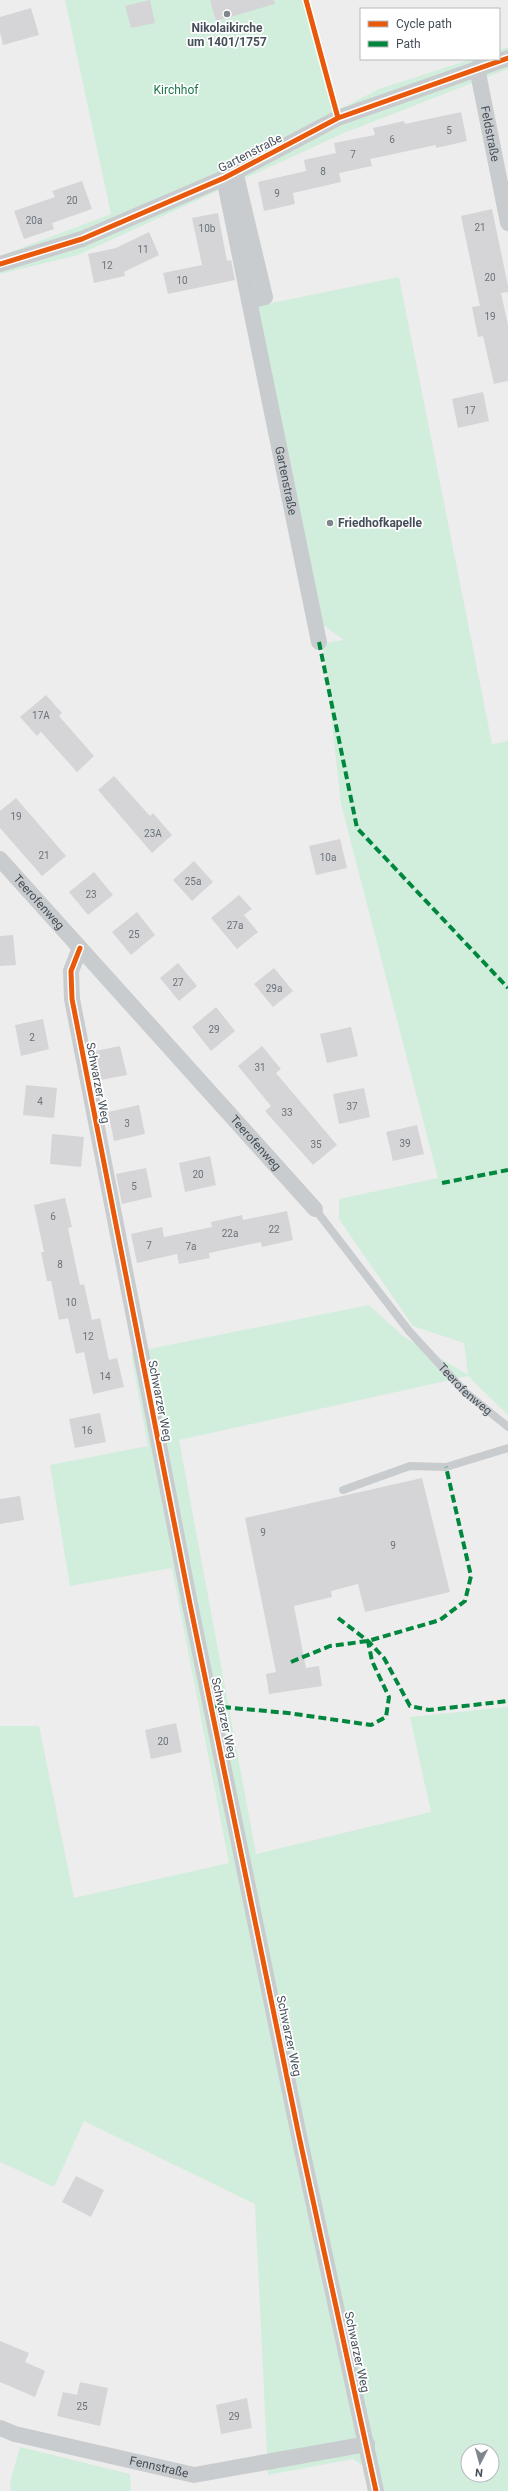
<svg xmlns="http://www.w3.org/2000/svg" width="508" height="2491" viewBox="0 0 508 2491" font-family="Roboto,sans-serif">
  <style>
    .green { fill: #d1eddc; fill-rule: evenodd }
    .building { fill: #d5d5d7 }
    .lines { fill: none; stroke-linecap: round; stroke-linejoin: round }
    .lane { stroke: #c9ccce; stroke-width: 8 }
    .street { stroke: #c9ccce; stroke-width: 16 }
    .quiet { stroke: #00873e; stroke-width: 4; stroke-dasharray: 8 4; stroke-linecap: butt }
    .cycleway-casing { stroke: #fff; stroke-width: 8 }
    .cycleway { stroke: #e8590c; stroke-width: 5 }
    .poi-dot { fill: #80868d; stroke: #fff; stroke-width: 1.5 }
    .labels { text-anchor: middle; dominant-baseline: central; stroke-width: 3.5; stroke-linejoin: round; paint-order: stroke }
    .number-label { font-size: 10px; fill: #6a727a }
    .poi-label { font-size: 12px; font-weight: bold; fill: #454f59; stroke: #fff }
    .park-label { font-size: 12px; fill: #197749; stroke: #fff }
    .street-label { font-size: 12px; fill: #454f59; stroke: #fff }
  </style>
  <rect width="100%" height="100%" fill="#eeeded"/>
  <path class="green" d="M65 0H308L338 110 379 89 472 59H499V50L508 47V69L344 133 78 255 0 274V256L111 214Z
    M399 277 492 744 508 741V1415L468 1376 179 1440 256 1854 431 1812 410 1717 508 1707V2491H371L366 2468 353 2459 268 2475 255 2204 84 2121 54 2187 0 2162V1726H39L74 1898 229 1863 172 1568 70 1586 50 1465 148 1446 131 1353 159 1347 369 1305 403 1336 468 1375 464 1343 413 1326 339 1219V1199L438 1178 341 804 323 643 344 640 323 625 257 306ZM468 2451H492V2475H468Z
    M20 2447 130 2474 131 2491H11L10 2482Z"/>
  <path class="building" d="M150 0 155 23 131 28 125 6Z
    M210 0H274L275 4 216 21Z
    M31 8 39 35 3 45 0 32V17Z
    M461 112 467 141 436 148V145L370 159 372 166 339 173 341 182 293 193 295 204 264 211 258 182 306 171 304 160 336 153 334 143 375 135 373 128 404 121 405 124Z
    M82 181 92 209 52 223 54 229 24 239 14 211 55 197 52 191Z
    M492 209 508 286V292L501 293 508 325V381L494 384 483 336 478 337 472 307 480 306 461 216Z
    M218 213 227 261 231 260 235 280 168 294 163 273 202 265 192 218Z
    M149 232 159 255 124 272 125 276 94 283 88 254 116 248Z
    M483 392 489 421 458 428 452 399Z
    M46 695 62 713 59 716 94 756 77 772 41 732 37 736 20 717Z
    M114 776 150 816 153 813 172 835 152 853 98 790Z
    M16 798 66 856 42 876 0 828V811Z
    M340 839 347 868 316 875 309 846Z
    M194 861 213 882 192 901 173 880Z
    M94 872 113 895 88 915 69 892Z
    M239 895 252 909 244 915 258 932 237 949 211 918Z
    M137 912 155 935 131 955 112 932Z
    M13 935 16 965 0 966V936Z
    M178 963 197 986 179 1001 160 978Z
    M274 968 293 991 273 1007 254 984Z
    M216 1007 235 1031 211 1051 192 1027Z
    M43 1019 49 1049 21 1056 15 1025Z
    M351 1027 358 1056 327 1063 320 1034Z
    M120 1046 127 1075 101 1080 95 1051Z
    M262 1046 281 1069 276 1073 337 1145 313 1165 265 1111 271 1106 238 1066Z
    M26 1085 57 1088 54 1118 23 1115Z
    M364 1088 370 1117 339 1124 333 1094Z
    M139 1105 145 1134 114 1141 108 1112Z
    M417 1125 424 1154 393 1161 386 1132Z
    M52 1134 84 1137 81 1167 50 1164Z
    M210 1156 216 1185 185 1192 179 1163Z
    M146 1168 152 1197 122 1204 116 1174Z
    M65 1198 72 1227 68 1228 80 1285 84 1284 92 1320 100 1318 109 1360 117 1358 124 1387 93 1394 84 1352 76 1354 68 1318 59 1320 51 1281H47L41 1252H44L34 1205Z
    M287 1211 293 1240 262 1247 261 1242 209 1253 210 1258 179 1264 177 1254 137 1263 131 1234 162 1227 164 1237 212 1227 211 1222 242 1215 243 1220Z
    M100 1413 106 1442 75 1448 69 1419Z
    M422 1478 450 1592 365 1612 358 1584 331 1591 332 1597 294 1606 306 1668 319 1666 322 1686 269 1694 266 1674 276 1672 245 1518Z
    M20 1496 24 1520 0 1524V1499Z
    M176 1723 182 1752 151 1759 145 1730Z
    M76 2176 104 2190 91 2217 62 2202Z
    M0 2341 29 2353 25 2362 45 2371 35 2397 0 2382Z
    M80 2382 108 2388 100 2426 57 2416 63 2392 77 2395Z
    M247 2398 252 2428 221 2434 216 2405Z"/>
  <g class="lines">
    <g class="lane">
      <path id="s1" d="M315 1209 409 1331 465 1392 508 1427"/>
      <path d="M343 1490 410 1466 446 1467 508 1448"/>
    </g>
    <g class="street">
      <path id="s2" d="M477 68 508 223"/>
      <path d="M235 171 265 297 249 301"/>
      <path id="s3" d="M224 178 319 642"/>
      <path d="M0 264 82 239 224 178 338 118 508 58"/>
      <path id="s4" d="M0 859 315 1209"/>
      <path d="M80 948 71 971 72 999 190 1604 299 2136 376 2491"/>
      <path id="s5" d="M0 2428 15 2434 194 2475 367 2444"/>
    </g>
    <path class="quiet" d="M319 642 357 828 508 988
      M442 1183 508 1170
      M338 1618 368 1641 384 1658 410 1706 429 1710 508 1701
      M291 1662 330 1646 368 1641 440 1620 465 1601 471 1576 446 1467
      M211 1706 288 1713 371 1725 386 1717 389 1697 372 1661 368 1641"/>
    <defs>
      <path id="cycleway" d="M306 0 338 118
        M0 264 82 239 224 178 338 118 508 58
        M80 948 71 971 72 999 190 1604 299 2136 376 2491"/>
    </defs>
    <use href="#cycleway" class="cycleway-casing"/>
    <use href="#cycleway" class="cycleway"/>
  </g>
  <g class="poi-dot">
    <circle cx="227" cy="14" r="4"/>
    <circle cx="330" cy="523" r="4"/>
  </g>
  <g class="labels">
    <g class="number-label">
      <text x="449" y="130">5</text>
      <text x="392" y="139">6</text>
      <text x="353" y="154">7</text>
      <text x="323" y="171">8</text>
      <text x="277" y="193">9</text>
      <text x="72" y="200">20</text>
      <text x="34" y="220">20a</text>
      <text x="480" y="227">21</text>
      <text x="207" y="228">10b</text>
      <text x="143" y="249">11</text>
      <text x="107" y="265">12</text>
      <text x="490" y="277">20</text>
      <text x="182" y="280">10</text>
      <text x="490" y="316">19</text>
      <text x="470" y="410">17</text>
      <text x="41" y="715">17A</text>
      <text x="16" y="816">19</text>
      <text x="153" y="833">23A</text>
      <text x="44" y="855">21</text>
      <text x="328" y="857">10a</text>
      <text x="193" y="881">25a</text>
      <text x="91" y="894">23</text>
      <text x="235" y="925">27a</text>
      <text x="134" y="934">25</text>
      <text x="178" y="982">27</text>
      <text x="274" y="988">29a</text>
      <text x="214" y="1029">29</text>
      <text x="32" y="1037">2</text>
      <text x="260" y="1067">31</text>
      <text x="40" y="1101">4</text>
      <text x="352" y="1106">37</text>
      <text x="287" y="1112">33</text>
      <text x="127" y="1123">3</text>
      <text x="405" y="1143">39</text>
      <text x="316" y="1144">35</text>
      <text x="198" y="1174">20</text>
      <text x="134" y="1186">5</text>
      <text x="53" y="1216">6</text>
      <text x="274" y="1229">22</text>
      <text x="230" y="1233">22a</text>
      <text x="149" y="1245">7</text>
      <text x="191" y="1246">7a</text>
      <text x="60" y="1264">8</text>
      <text x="71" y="1302">10</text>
      <text x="88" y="1336">12</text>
      <text x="105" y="1376">14</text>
      <text x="87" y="1430">16</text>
      <text x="263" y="1532">9</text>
      <text x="393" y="1545">9</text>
      <text x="163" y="1741">20</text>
      <text x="82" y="2406">25</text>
      <text x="234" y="2416">29</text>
    </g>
    <g class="poi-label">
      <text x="227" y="28">Nikolaikirche<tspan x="227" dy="14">um 1401/1757</tspan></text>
      <text x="338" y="523" text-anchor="start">Friedhofkapelle</text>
    </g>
    <g class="park-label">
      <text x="176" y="90">Kirchhof</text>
    </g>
    <g class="street-label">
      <text stroke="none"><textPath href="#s2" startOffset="67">Feldstraße</textPath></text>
      <text transform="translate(250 153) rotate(-27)">Gartenstraße</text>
      <text stroke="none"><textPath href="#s3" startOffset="309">Gartenstraße</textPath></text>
      <text stroke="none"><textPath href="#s4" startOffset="58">Teerofenweg</textPath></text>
      <text transform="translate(98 1083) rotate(79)">Schwarzer Weg</text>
      <text stroke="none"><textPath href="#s4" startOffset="382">Teerofenweg</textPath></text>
      <text stroke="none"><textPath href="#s1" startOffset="235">Teerofenweg</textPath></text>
      <text transform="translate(160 1401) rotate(79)">Schwarzer Weg</text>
      <text transform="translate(224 1718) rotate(78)">Schwarzer Weg</text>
      <text transform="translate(289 2036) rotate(78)">Schwarzer Weg</text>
      <text transform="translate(357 2352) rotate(78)">Schwarzer Weg</text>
      <text stroke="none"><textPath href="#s5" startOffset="164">Fennstraße</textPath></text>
    </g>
  </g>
  <rect x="360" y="8" width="140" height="52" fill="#ffffff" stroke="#b5b9bd"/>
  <rect x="368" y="21" width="20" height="6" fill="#e8590c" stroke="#b5b9bd"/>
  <text x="396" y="28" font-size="12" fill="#454f59">Cycle path</text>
  <rect x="368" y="41" width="20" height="6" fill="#00873e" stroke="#b5b9bd"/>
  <text x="396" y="48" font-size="12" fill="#454f59">Path</text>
  <g transform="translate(480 2463) rotate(186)"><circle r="19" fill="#ffffff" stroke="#b5b9bd"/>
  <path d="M0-3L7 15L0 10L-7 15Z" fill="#80868d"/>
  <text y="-6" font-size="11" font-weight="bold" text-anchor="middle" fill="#454f59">N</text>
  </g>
</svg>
